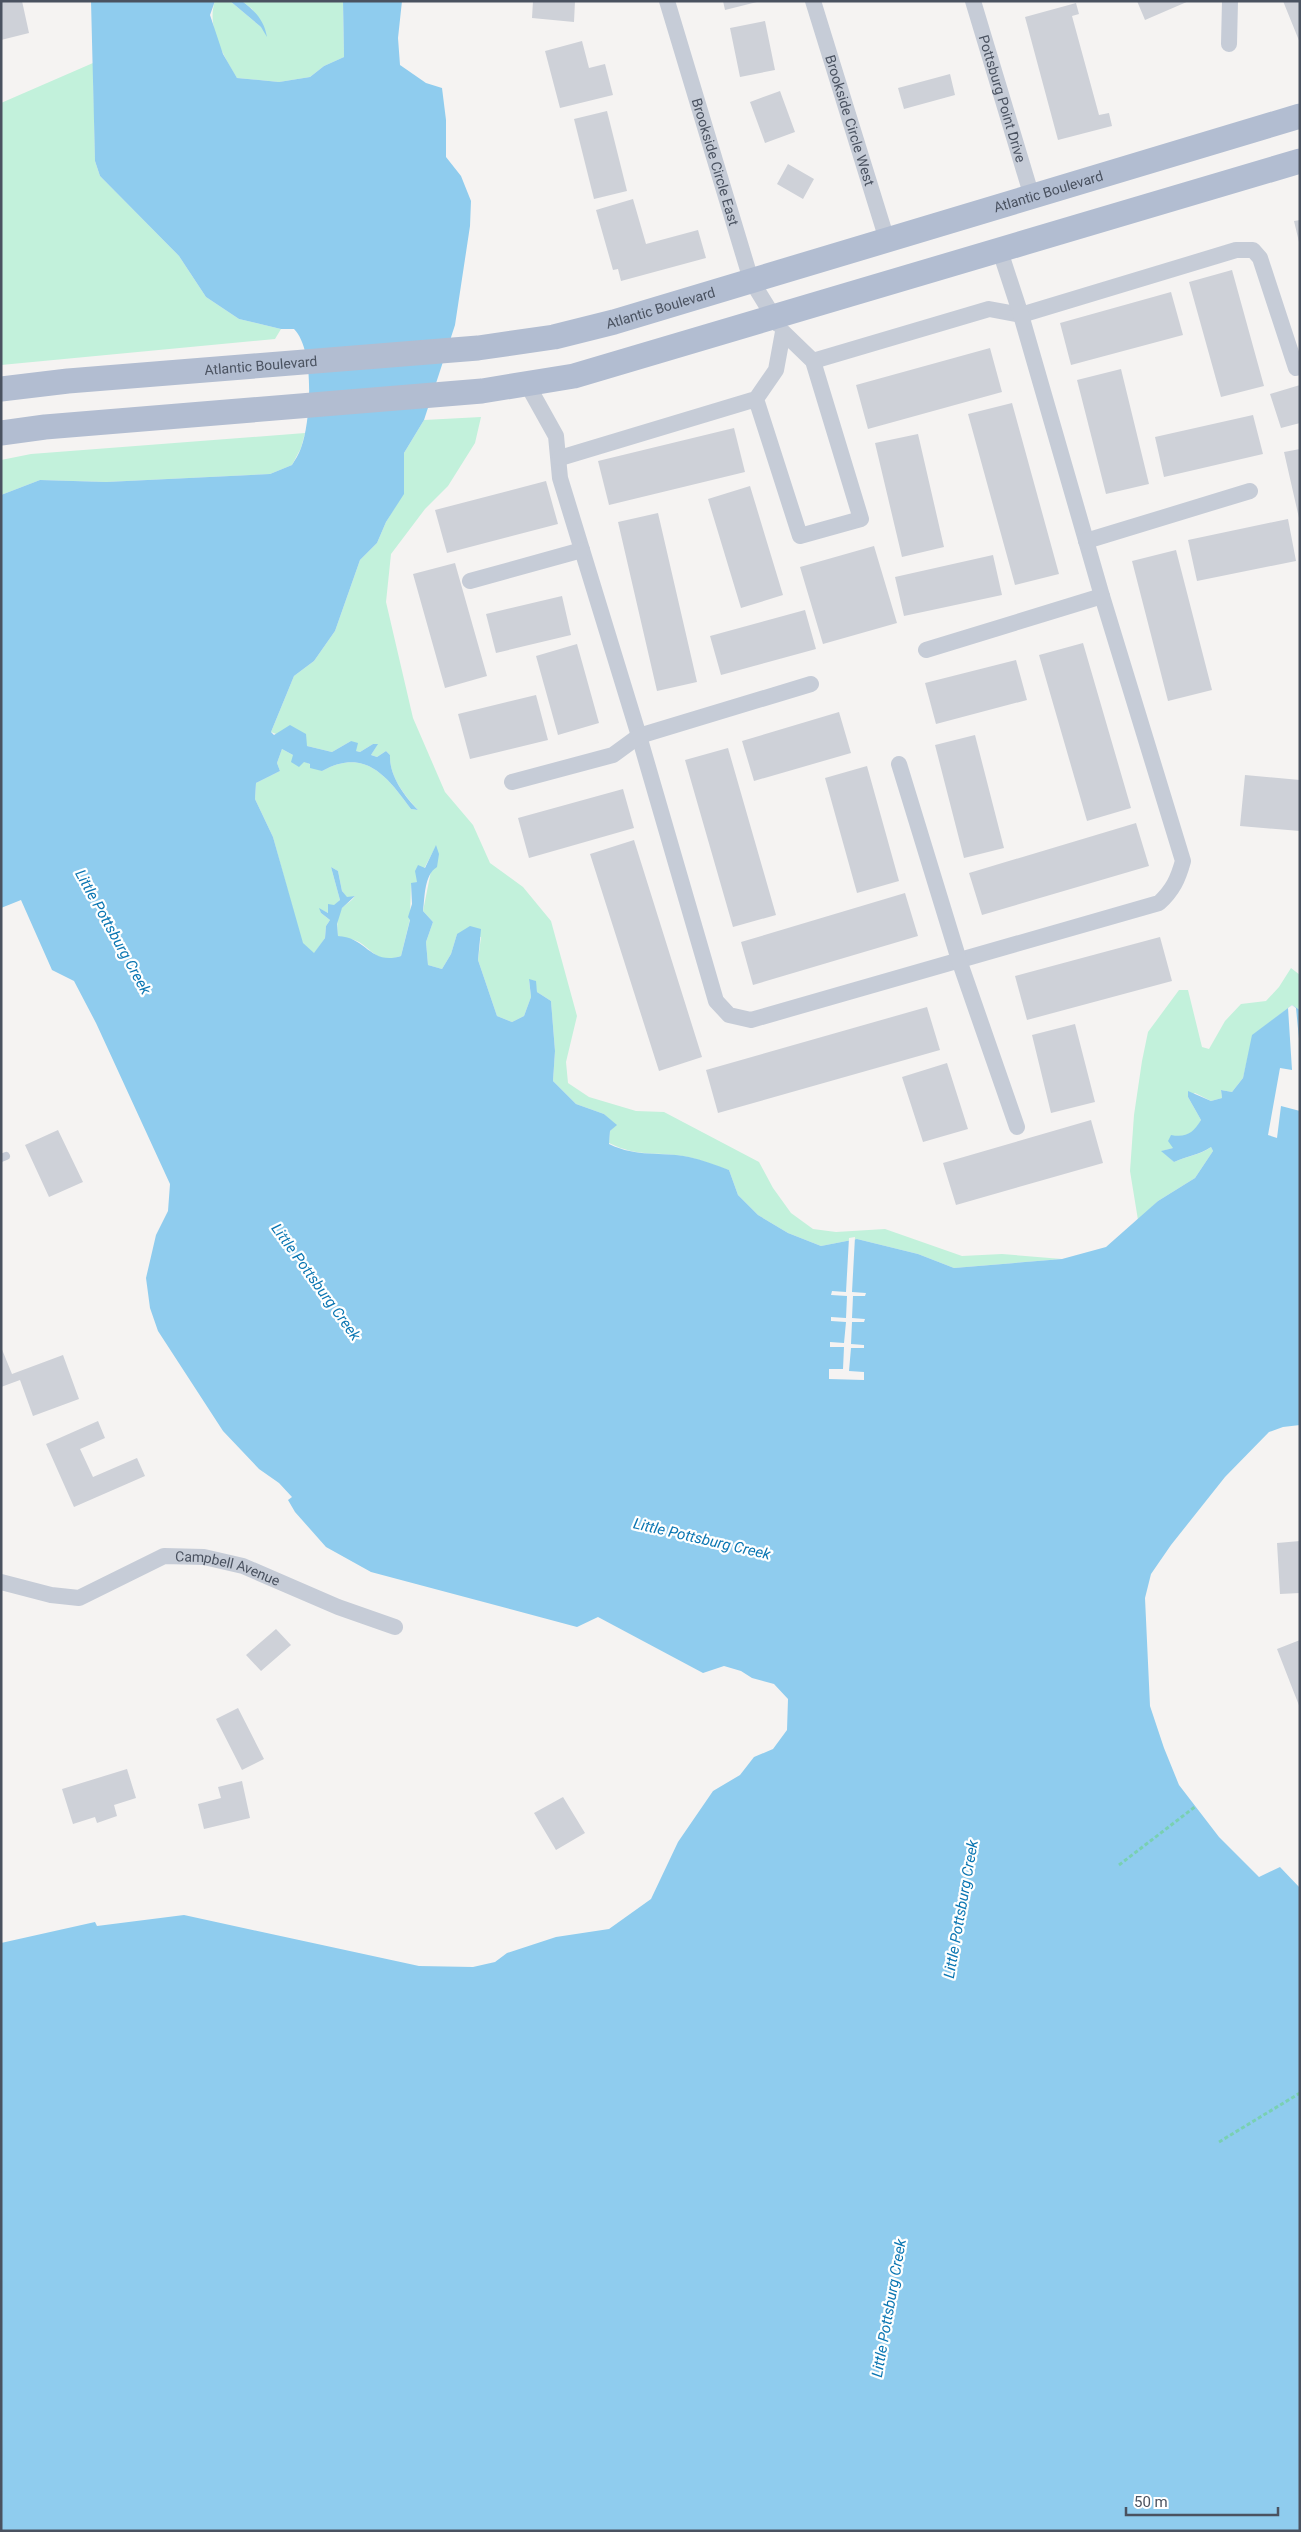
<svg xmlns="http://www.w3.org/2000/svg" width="1301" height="2532" viewBox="0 0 1301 2532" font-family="Roboto,sans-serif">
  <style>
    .green { fill: #c2f1db }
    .water { fill: #8fccee }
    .pier { fill: #f5f3f2 }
    .building { fill: #ced1d8 }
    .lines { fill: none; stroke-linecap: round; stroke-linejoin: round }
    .path { stroke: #79d0b2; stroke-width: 3; stroke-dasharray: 4 2.5; stroke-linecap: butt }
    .service { stroke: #c6ccd7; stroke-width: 8 }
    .minor { stroke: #c6ccd7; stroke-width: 16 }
    .primary { stroke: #b2bdd1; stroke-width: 25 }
    .labels { text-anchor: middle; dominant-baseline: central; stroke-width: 4.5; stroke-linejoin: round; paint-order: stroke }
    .street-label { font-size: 14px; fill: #4a5260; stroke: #fff }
    .water-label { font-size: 15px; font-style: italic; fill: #0b76b2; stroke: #fff }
  </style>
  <rect width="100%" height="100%" fill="#f5f3f2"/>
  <path class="green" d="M215 1H230L261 27 252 9 242 1H343L344 57 324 66 310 77 279 82 237 78C224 56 206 27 215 1Z
    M93 63 95 161 100 176 179 256 206 297 239 319 281 329 275 339 1 365V103Z
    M481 417 475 443 448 486 425 509 391 554 386 602 413 718 445 792 473 825 490 863 523 887 551 921 577 1016 566 1062 568 1083 589 1097 636 1111 664 1112 759 1162 773 1188 791 1213 813 1229 836 1232 885 1229 962 1256 1002 1254 1062 1259 954 1268 918 1254 857 1239 821 1246 788 1233 758 1215 738 1195 729 1170C716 1166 702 1160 688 1157 659 1151 639 1158 609 1143L610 1131 616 1125 604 1114 576 1104 553 1081 555 1051 551 1001 537 992 535 981 529 980 531 997 524 1016 512 1022 497 1016 478 960 481 937 457 934 451 954 442 969 428 965 426 942 433 922 423 911 436 846 417 882 411 884 410 919 401 956C379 963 377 955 362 944 356 939 345 938 338 936 337 927 336 914 343 907 347 903 351 902 355 896L347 898 342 891 338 871 331 867 340 900 328 913 320 909 321 913 330 920 326 926 325 938 314 954 302 943 273 837 255 799 256 783 280 771 277 763 282 749 322 771C365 747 387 776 411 809L418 810C404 795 389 776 390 755L386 751 377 757 371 755 377 745 373 744 360 752 356 751 351 741 332 752 307 746 271 732 294 676 314 661 335 631 360 560 377 543 386 522 403 494 404 453 424 420Z
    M305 433 301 448 292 465 270 474 106 482 40 480 1 495V460L31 454Z
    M1291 968 1300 975V1010L1292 1005 1253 1035 1243 1078 1232 1092 1221 1090 1222 1098 1211 1101 1195 1093 1188 1097 1201 1120 1195 1131 1182 1137 1173 1148 1162 1151 1174 1162C1187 1156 1200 1155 1211 1147L1213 1151 1195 1178 1158 1201 1138 1220 1130 1171 1134 1115 1142 1061 1148 1032 1179 990H1188L1202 1047 1209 1049 1225 1021 1241 1004 1266 1001 1279 987Z"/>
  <path class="water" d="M91 1H215L210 15 223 54 237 78 279 82 310 77 324 66 344 57 343 1H402L398 38 400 65 426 83 442 88 446 120V157L461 176 471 201 470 226 455 325 424 420 404 453V494L386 522 377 543 360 560 335 631 314 661 294 676 271 732 274 735 290 725 306 734 307 746 332 752 351 741 358 743 356 751 360 752 373 744H378L371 755 377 757 386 751 390 755C389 775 404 796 418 810L411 809C387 776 365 747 322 771L310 768V764L304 762 299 767 291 762 293 755 282 749 277 763 280 771 256 783 255 799 273 837 303 943 314 953 325 938 326 926 330 920 321 913 319 908 328 913V904L334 905 340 900 331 867 338 871 342 891 347 897 355 896 342 908 337 924 338 936C366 937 371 966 401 956L410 920 408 917 412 904 411 883 417 882 415 871 418 865 425 868 436 845 439 854 437 867C424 875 425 897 423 911L433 922 426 942 428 965 442 969 451 954 457 934 470 926 481 929 478 960 497 1016 512 1022 524 1016 531 997 529 979 536 981 537 992 551 1001 555 1051 553 1081 576 1104 604 1114 617 1125 610 1131 609 1144C638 1158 660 1151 689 1157 702 1160 716 1165 729 1170L738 1195 758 1215 788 1233 821 1246 857 1239 918 1254 954 1268 1062 1259 1106 1247 1158 1201 1195 1178 1213 1151 1211 1147C1199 1155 1187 1156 1174 1162L1161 1151 1173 1148 1168 1141 1171 1135C1186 1138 1193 1133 1201 1120L1188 1097V1091L1211 1101 1222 1098 1221 1090 1232 1092 1243 1078 1252 1035 1292 1005 1300 1010V1425L1283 1427 1269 1432 1225 1477 1171 1545 1151 1574 1145 1598 1150 1706 1164 1748 1179 1785 1219 1837 1259 1877 1280 1867 1300 1888V2531H1V1943L95 1922 97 1926 184 1915 419 1966 473 1967 495 1962 507 1953 556 1937 609 1929 651 1899 678 1842 713 1791 740 1775 754 1757 773 1749 787 1730 788 1699 774 1684 752 1678 741 1671 724 1666 703 1673 598 1617 577 1627 371 1572 326 1547 295 1512 288 1500 292 1497 279 1483 259 1469 223 1431 158 1331 150 1308 146 1278 156 1235 168 1211 170 1184 96 1023 74 981 52 970 21 900 1 908V495L40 480 106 482 270 474 292 465C295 460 299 454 301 448 311 421 315 350 294 329H281L239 319 206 297 179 256 100 176 95 161Z
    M230 1H242C256 12 264 20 267 37L261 27Z"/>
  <path class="pier" d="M1292 1005 1296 1008 1300 1049V1111L1281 1106 1277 1138 1268 1135 1280 1068 1292 1070 1288 1008Z
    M855 1237 852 1292 866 1293 865 1296H853L852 1318 865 1319 864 1322H852L851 1344 864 1345V1348H851L849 1371 864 1372V1380L829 1379V1369H843L844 1347H830V1342L844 1343 846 1322 831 1321V1317L846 1318 847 1296 831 1295 832 1291 846 1292 849 1238Z"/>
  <path class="building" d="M1 1H22L29 33 1 40Z
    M533 1H575L574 22 532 18Z
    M723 1H757V2L725 10Z
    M1137 1H1189L1145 20Z
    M1283 1H1300V43Z
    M1076 3 1079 14 1072 16 1099 115 1109 113 1112 126 1058 140 1025 17Z
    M765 21 775 70 740 77 730 28Z
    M582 41 589 68 605 64 613 95 560 108 545 51Z
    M950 74 955 95 904 109 898 88Z
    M780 91 795 132 765 143 750 102Z
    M607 111 627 191 594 199 574 119Z
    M788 164 814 179 803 199 777 184Z
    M633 199 646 244 698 230 706 258 621 281 618 269 613 270 596 210Z
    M1300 220V242H1299L1294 221Z
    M1232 270 1264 386 1221 397 1189 282Z
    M1171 292 1183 335 1071 365 1060 323Z
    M990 348 1002 392 868 429 856 385Z
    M1121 369 1149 484 1106 494 1077 380Z
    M1300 385V423L1281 428 1270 394Z
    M1012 403 1059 574 1015 585 968 414Z
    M1253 415 1263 454 1164 477 1155 437Z
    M734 428 745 472 609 505 598 461Z
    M918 434 944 547 902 557 875 443Z
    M1300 449V518H1299L1284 452Z
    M546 481 558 524 447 553 435 510Z
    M750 486 783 595 741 608 708 499Z
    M658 513 697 682 657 691 618 522Z
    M1288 519 1296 561 1197 581 1188 540Z
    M874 546 897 623 823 644 800 567Z
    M1176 550 1212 690 1168 701 1132 561Z
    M993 555 1002 595 904 616 895 577Z
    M455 563 487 676 445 688 413 574Z
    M562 596 571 635 496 653 486 614Z
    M805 610 816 649 721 675 710 636Z
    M1083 643 1131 808 1087 821 1039 655Z
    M577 644 599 723 558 735 536 656Z
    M1016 660 1027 700 936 724 925 683Z
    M536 695 548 740 470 759 458 714Z
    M839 712 851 753 754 781 742 741Z
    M975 735 1004 848 964 858 935 745Z
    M728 748 776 915 733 927 685 760Z
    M867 766 899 881 857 893 825 778Z
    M1245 775 1300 780V831L1240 826Z
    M623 789 634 828 529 858 518 818Z
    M1136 823 1149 866 982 915 969 873Z
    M634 840 702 1057 659 1071 590 854Z
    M905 893 918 936 753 985 741 942Z
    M1160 937 1172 981 1027 1020 1015 976Z
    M927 1007 940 1050 718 1113 706 1070Z
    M1075 1024 1095 1102 1051 1113 1032 1035Z
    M947 1063 968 1129 923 1142 902 1077Z
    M1091 1120 1103 1163 956 1205 943 1163Z
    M58 1130 83 1182 49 1197 25 1145Z
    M1 1347 12 1374 63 1355 79 1399 33 1416 20 1380 1 1387Z
    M98 1421 105 1438 80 1449 93 1477 137 1458 145 1476 74 1507 46 1444Z
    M1300 1541V1593L1280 1594 1277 1543Z
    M276 1629 291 1645 261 1671 246 1655Z
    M1300 1640V1708L1277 1649Z
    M238 1708 264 1759 242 1770 216 1719Z
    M127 1769 136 1798 114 1805 117 1816 97 1823 95 1817 73 1824 62 1789Z
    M242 1781 250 1818 204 1829 198 1804 221 1798 218 1787Z
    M563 1797 585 1833 556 1850 534 1813Z"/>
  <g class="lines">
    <path class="path" d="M1119 1865 1196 1806
      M1219 2142 1300 2093"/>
    <path class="service" d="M1 1158 6 1156"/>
    <g class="minor">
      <path id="s1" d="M667 1 751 280 778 324"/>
      <path id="s2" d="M813 1 887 240"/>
      <path id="s3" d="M973 1 1032 197"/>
      <path d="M1229 44 1230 1"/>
      <path d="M813 361 989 309 1021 315 1236 250H1253L1260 258 1296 368"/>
      <path d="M527 384 556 436 560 478 639 736 716 1001 729 1015 751 1020 1159 903C1173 890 1178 879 1183 861L1102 596 1021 315 1000 251"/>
      <path d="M560 458 756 399 776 370 783 332 813 361 861 519 800 536 756 399"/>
      <path d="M1086 541 1250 491"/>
      <path d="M470 581 582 550"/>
      <path d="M926 650 1102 596"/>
      <path d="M899 764 959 960 1017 1127"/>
      <path d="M512 782 613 755 639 736 811 684"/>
      <path id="s4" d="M1 1582 51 1595 79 1598 164 1556 204 1557 243 1566 338 1607 395 1627"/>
    </g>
    <g class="primary">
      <path id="s5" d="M1 389 68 381 478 348 554 337 614 322 1300 116"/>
      <path d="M1 433 45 427 482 391 574 376 1300 161"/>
    </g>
  </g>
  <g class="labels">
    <g class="street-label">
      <text stroke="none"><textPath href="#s3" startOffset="102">Pottsburg Point Drive</textPath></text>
      <text stroke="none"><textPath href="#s2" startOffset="125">Brookside Circle West</textPath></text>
      <text stroke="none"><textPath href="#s1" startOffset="168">Brookside Circle East</textPath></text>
      <text stroke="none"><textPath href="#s5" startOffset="1071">Atlantic Boulevard</textPath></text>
      <text stroke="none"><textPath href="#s5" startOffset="666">Atlantic Boulevard</textPath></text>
      <text stroke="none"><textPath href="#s5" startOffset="261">Atlantic Boulevard</textPath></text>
      <text stroke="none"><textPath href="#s4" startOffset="240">Campbell Avenue</textPath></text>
    </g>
    <g class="water-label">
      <text transform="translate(113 932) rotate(61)">Little Pottsburg Creek</text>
      <text transform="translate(316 1282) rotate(54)">Little Pottsburg Creek</text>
      <text transform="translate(702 1539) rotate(13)">Little Pottsburg Creek</text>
      <text transform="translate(961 1909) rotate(-80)">Little Pottsburg Creek</text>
      <text transform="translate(889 2308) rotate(-80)">Little Pottsburg Creek</text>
    </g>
  </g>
  <rect width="1301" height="2532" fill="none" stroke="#4a5260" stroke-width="5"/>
  <path d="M1126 2507v8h152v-8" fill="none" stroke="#4a5260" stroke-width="2.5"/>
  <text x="1134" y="2507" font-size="15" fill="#4a5260" stroke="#ffffff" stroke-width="4" paint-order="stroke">50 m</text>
</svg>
